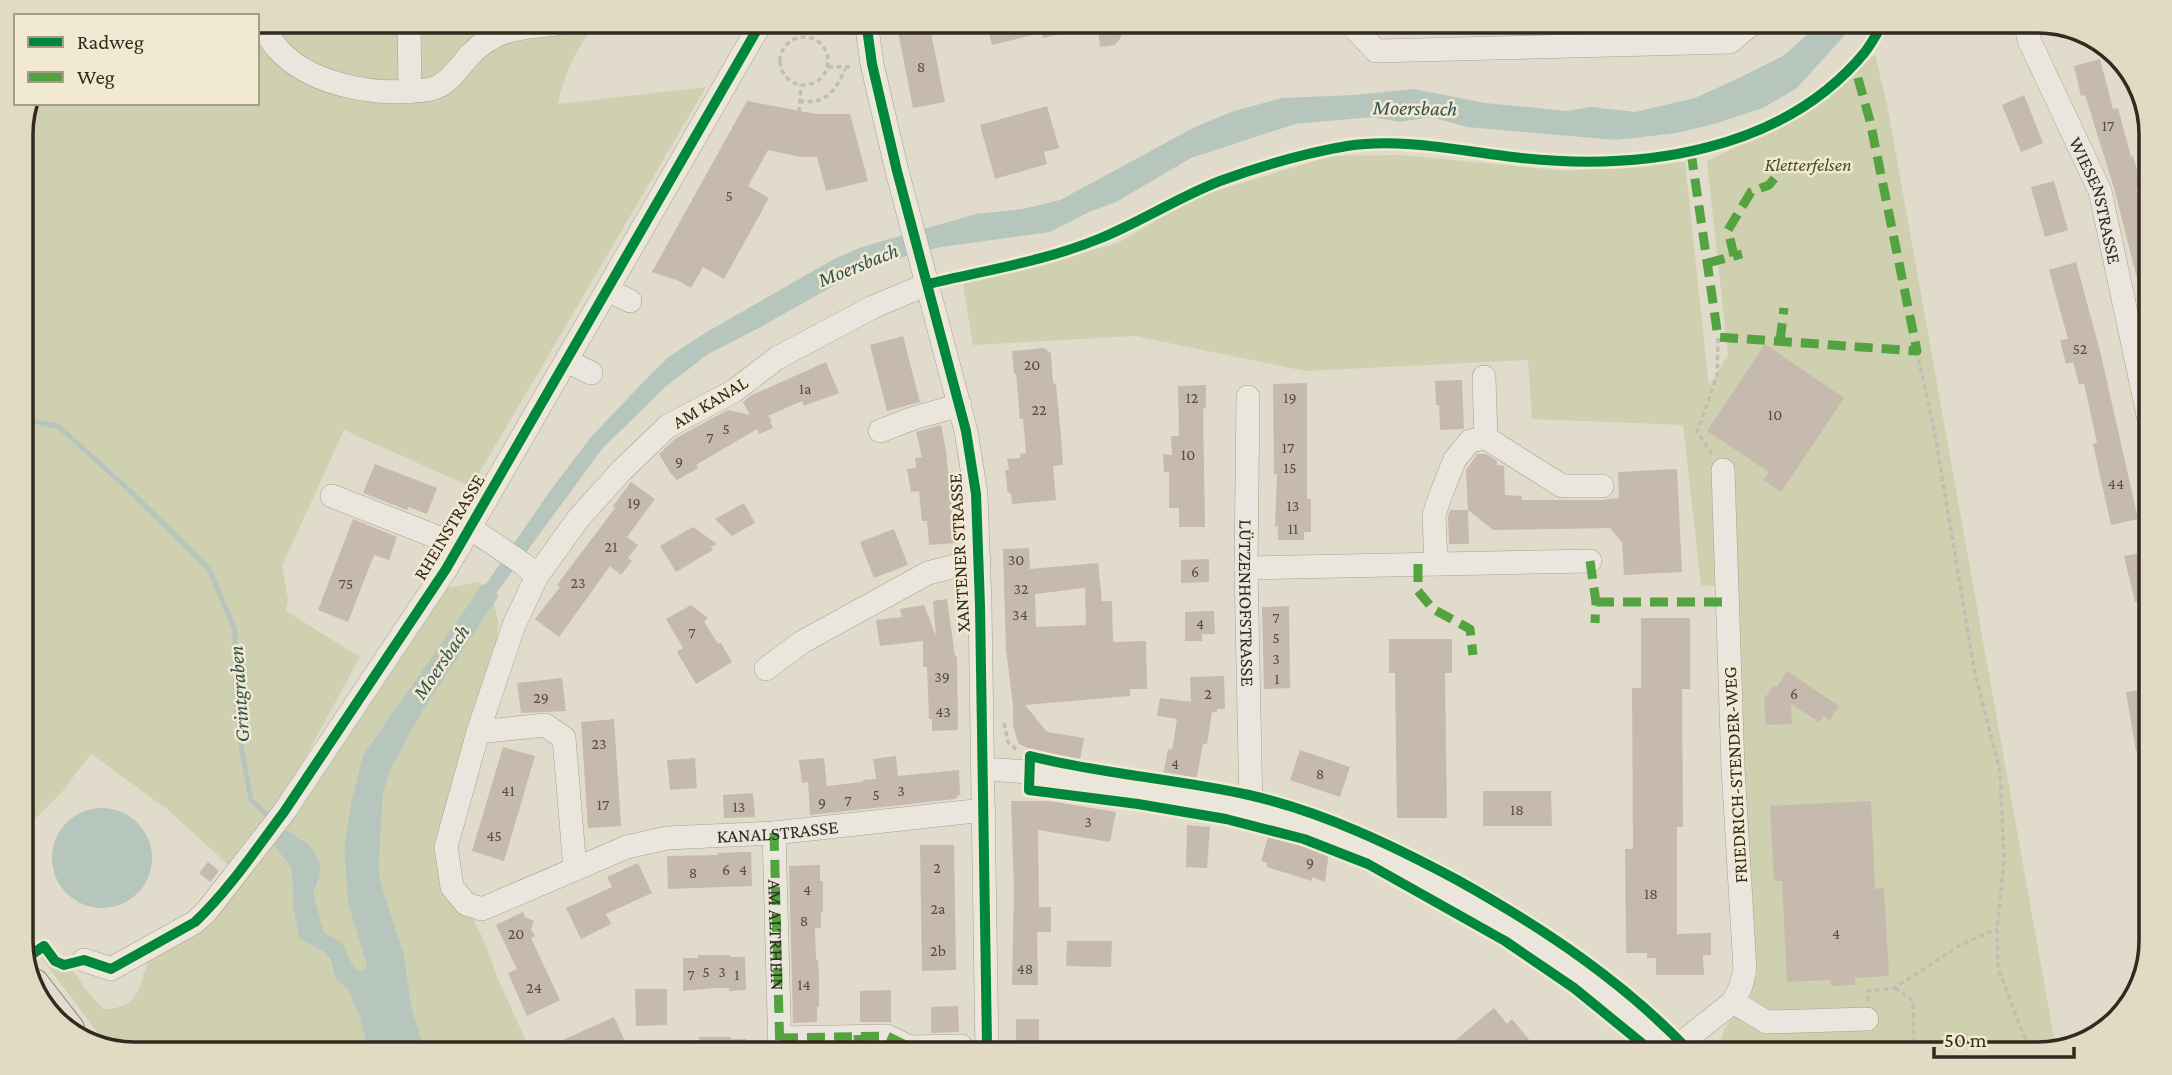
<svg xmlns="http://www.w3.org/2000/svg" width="2172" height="1075" viewBox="0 0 2172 1075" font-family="'Crimson Pro',serif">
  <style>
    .green { fill: #cfd0af }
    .water { fill: #b7c6bd }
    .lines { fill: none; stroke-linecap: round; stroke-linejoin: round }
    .stream { stroke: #b7c6bd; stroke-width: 5 }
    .building { fill: #c5baad; fill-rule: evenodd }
    .minor-casing { stroke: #a6a095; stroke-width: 24 }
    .major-casing { stroke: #8c867c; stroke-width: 32 }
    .path { stroke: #c2bdb4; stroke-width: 3.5; stroke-dasharray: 5 3.5; stroke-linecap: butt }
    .minor { stroke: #eae6dd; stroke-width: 23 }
    .major { stroke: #e1dccf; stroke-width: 30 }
    .quiet { stroke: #53a341; stroke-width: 9; stroke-dasharray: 18 9; stroke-linecap: butt }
    .cycleway-casing { stroke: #f2e9d2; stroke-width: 15 }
    .cycleway { stroke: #00873e; stroke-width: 10 }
    .labels { text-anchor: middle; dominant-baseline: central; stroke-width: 5; stroke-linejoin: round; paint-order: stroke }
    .number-label { font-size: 16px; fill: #584d42 }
    .park-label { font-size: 19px; font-style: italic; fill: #444f26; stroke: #f2e9d2 }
    .street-label { font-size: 19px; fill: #34291e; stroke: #f2e9d2 }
    .water-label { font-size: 21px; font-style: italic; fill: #2f5351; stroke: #f2e9d2 }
    .rim { fill: none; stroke: #34291e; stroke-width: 3.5 }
  </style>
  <rect width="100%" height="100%" fill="#e1dbcc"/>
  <path class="green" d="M257 21H597C578 47 564 72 558 104L706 87 471 487 344 430 282 566 288 599 286 611 360 657 277 809 233 869 167 809 91 754 61 793 21 833V127L32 103H257Z
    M1875 55 1887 104 2056 1049 2038 1054H1716L1724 1030 1757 975 1732 587 1701 585 1683 425 1532 419 1528 360 1305 371 1135 336 973 345 963 284 1118 243 1199 196 1331 156 1400 155 1567 171 1685 162 1709 386 1728 355 1707 161 1801 116Z
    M478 582 482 585 363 755 351 802 344 849 348 903 367 966 364 970 358 971C341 952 353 946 324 934L313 893 319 883 304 840 279 827 442 589Z
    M494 603 498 620 497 643 439 847 484 941 498 979 532 1054H424L411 1005 404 955 380 880 379 865 383 793 391 768 423 710Z
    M270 840 292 869 293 907 299 937 323 951 329 959 336 980 348 989 359 1016 369 1054H134L109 1048 38 953 42 951 61 970H73L86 990 103 1009C144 1009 138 981 152 953Z"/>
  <path class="water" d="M1823 21H1854L1845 35 1797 88 1763 108 1714 124 1677 133 1616 140 1467 127 1431 117 1399 122 1373 117 1295 124 1191 158 1116 202 1089 212 1050 232 941 247 881 263 842 281 759 328 708 354 664 388 602 449 497 592 498 597 423 710 391 768 383 793 379 865 380 880 404 955 411 1005 425 1054H369L359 1016 348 989 336 980 330 959 323 951 299 938 293 907 292 869 270 840 279 827C310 841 332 858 313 893L324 933C355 947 340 951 358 971L364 970 367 966 348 903 344 849 351 802 363 755 482 585 486 584 550 491 591 437 650 375 670 356 705 333 836 258 862 247 976 214 1023 209 1060 200 1195 127 1234 111 1282 98 1354 95 1414 89 1485 103 1567 111 1591 107 1635 112 1695 98 1739 78 1783 56Z
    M52 858a50 50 0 1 1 100 0a50 50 0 1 1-100 0Z"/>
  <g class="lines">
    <path class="stream" d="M21 419 58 426 128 489 209 569 235 630 236 693 239 735 251 800 272 819"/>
  </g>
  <path class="building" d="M896 21H912L913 26 929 23 945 102 913 108Z
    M986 21H1090L1091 27 1043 38 1041 33 992 45Z
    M1097 21H1119L1113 30 1122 36 1115 45 1100 47Z
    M1496 21H1560L1561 28 1536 33 1498 34Z
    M2100 59 2113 109 2118 108 2131 157 2133 156 2142 187 2136 188 2145 223 2151 221V313L2146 314 2114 188 2085 95 2081 96 2074 66Z
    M2024 95 2043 143 2021 152 2002 105Z
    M747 101 816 114H850L868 181 826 191 817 157H800L768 150 748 186 769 198 724 279 703 267 691 288 677 280 652 272Z
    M1047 106 1059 148 1044 152 1047 164 995 179 980 125Z
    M2054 181 2068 230 2045 237 2031 187Z
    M2076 262 2101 355 2138 519 2111 525 2093 444 2097 443 2084 383 2079 385 2073 362 2066 364 2060 340 2068 339 2049 270Z
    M903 336 920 402 887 411 870 345Z
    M1765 344 1844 398 1781 492 1763 480 1769 472 1707 431Z
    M1044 348 1051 353 1053 382 1056 385 1061 436 1063 465 1053 466 1056 500 1012 504 1011 494 1007 491V485L1005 470H1009L1007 459 1020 458V454L1026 453 1023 419H1020L1016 374H1014L1012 351Z
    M826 362 839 393 804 406 802 401 768 416 772 421 770 422 773 428 759 434 757 429 696 465 698 468 677 480 671 474 659 454 676 438 728 410 750 415 743 402 750 396Z
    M1462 380 1464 429 1440 430 1439 405H1436L1435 381Z
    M1307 383V499H1311V532H1304V540H1278V526L1275 527 1277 474H1274L1273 384Z
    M1206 385V408L1203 409 1205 527H1179V508H1169V472H1164L1163 454 1172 455 1171 436H1179L1178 386Z
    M941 425 946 451 955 543 929 545 927 521H922L919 491 911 492 907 469 916 468 915 458 922 457 916 432Z
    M1477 454H1486L1497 461V465L1504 466 1505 495 1522 496V500H1602L1619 498 1618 472 1677 469 1682 572 1624 575 1622 542 1610 528 1493 530 1468 510 1466 470Z
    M375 464 437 488 427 514 409 507 407 510 363 493Z
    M631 482 655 499 627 537 638 545 628 558 632 561 621 575 610 566 559 637 535 619 560 587 557 585 615 508 613 506Z
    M744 503 755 523 732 536 715 519Z
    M1450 510H1468L1469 544H1449L1448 517Z
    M353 519 397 537 389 560 374 555 348 622 318 610Z
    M693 527 717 544 711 547 713 550 676 572 660 546Z
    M894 529 908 565 874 578 860 542Z
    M1029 548 1030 569 1098 563 1102 601H1112L1113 642 1146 641 1147 689H1130V696L1025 705 1047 732 1084 738 1080 760 1035 752 1018 743 1013 725V705L1006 650 1003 549ZM1085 588 1086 625 1036 627 1035 594Z
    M2151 551V599L2135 602 2124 556Z
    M1209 559V582L1181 583V560Z
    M947 599 955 656H957L958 730 932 731V719H929L927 667H923V641L880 646 876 620 902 617 900 609 924 605 936 636 933 601Z
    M691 605 708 618 704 621 718 644 721 643 732 662 696 684 677 652 683 648 666 619Z
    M1289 606 1290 688 1264 689 1262 607Z
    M1214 611 1215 634H1202V641H1185V612Z
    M1641 618H1690V689H1682L1683 827H1677V934L1711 933V955H1703L1704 975H1656V958H1647V953H1626L1625 849H1633L1632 688H1641Z
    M1389 639H1452V673H1445L1447 818H1397L1395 673H1389Z
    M1787 671 1839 706 1830 720 1823 716 1819 722 1791 704 1792 724 1766 725 1764 699 1774 685 1777 687Z
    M1224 676 1225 709H1217V712H1212L1207 744H1203L1196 781 1163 775 1168 749 1172 750 1177 719 1157 716 1160 698 1191 702 1190 677Z
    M562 678 566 711 521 713 517 683Z
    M2151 688V749L2136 751 2126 692Z
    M614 719 621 826 588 828 581 722Z
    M503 747 535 756 504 861 472 851Z
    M1300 750 1350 767 1340 797 1290 780Z
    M896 756 898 776 959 770 960 794 955 799 810 815 808 782 802 783 799 760 824 758 827 786 863 782V780L876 779 873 759Z
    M695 758 697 788 670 790 667 760Z
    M1483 791H1551L1552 826H1483Z
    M753 793 755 817 724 818 723 795Z
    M1011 801H1049L1116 812 1110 842 1038 830 1039 907H1051V932H1037L1038 985H1012L1014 889Z
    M1871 801 1875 889 1884 888 1889 976 1855 978V985L1831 986V980L1787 982 1782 881H1774L1770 806Z
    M1187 825 1210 827 1207 868 1186 867Z
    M1269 834 1329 851 1325 882 1312 877V881L1267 867V863L1261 861Z
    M920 845H954L956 970 922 971Z
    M741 852H751L752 886 668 889 667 856 718 855V853Z
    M208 862 219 871 210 882 199 873Z
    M638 863 652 893 606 914 611 924 581 939 566 908 612 887 607 877Z
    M820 865V881H823V912H821V928H815L816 960H818L819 976V1007H817V1022L793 1023 789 866Z
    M523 912 525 917 534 921 531 929 535 936 531 938 560 1000 527 1016 508 973 517 969 496 925Z
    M1067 941H1112L1111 967 1066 966Z
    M698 955H730V957H745L746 990 729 991V988H715L683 991V958H698Z
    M635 989H667V1025L636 1026Z
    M891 990V1022H860V991Z
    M958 1006 959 1032 931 1033V1007Z
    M1494 1008 1507 1024 1512 1019 1541 1054H1439Z
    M614 1017 629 1050 620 1054H532Z
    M1016 1019H1039V1050H1016Z
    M699 1037H731V1039H746L747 1054H663V1041L699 1040Z"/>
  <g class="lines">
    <defs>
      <g id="minor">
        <path d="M262 21C266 31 270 41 278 49 308 83 369 95 412 91 421 91 431 90 439 86 451 80 460 66 469 56 496 27 520 28 557 24L563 21"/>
        <path d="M409 21 410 92"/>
        <path d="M866 21 872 64 897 171 966 431 976 494 980 606 987 1054"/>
        <path d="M1355 21 1356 30 1376 51 1730 42 1755 21"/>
        <path id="s1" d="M2025 21 2029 40 2100 191 2151 429"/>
        <path id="s2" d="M928 284 873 307 777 358 734 391 668 426 622 470 578 519 537 576 514 625 478 732 446 847 452 887 466 904 482 909 627 847 667 838 774 833 984 810"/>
        <path d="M607 290 630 301"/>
        <path d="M567 361 591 373"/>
        <path d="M1484 377 1486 438 1562 486H1602"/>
        <path id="s3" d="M1248 397 1246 568 1251 809"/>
        <path d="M880 431 914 418 960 405"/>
        <path d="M332 496 460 546"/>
        <path d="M470 528 522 563 537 576"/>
        <path d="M1436 564 1434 515 1441 494 1455 459 1470 441 1486 438"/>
        <path d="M1246 568 1590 561"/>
        <path d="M766 669 802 642 928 573 979 560"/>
        <path d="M478 732 545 725 564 738 575 869"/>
        <path d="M983 769 1030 772 1118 784 1251 809 1330 833 1378 854 1497 920 1591 983 1678 1054"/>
        <path id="s4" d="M774 833 780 1054"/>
        <path d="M84 960 111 969 195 922 206 912 284 812 446 569 762 21"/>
        <path d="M1733 1002 1767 1022 1867 1019"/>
        <path d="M780 1038 887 1036 910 1047 961 1046"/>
        <path d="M1674 1049 1733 1002 1741 986 1745 969 1733 768 1723 470"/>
      </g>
      <path id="major" d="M34 984 69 1029"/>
    </defs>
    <use href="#minor" class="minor-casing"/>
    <use href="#major" class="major-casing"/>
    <path class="path" d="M780 61a24 24 0 1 1 48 0a24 24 0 1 1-48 0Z
      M828 67H854
      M799 101C825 105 836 91 845 69
      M799 112 801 85
      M1917 351 1935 435 1975 674 2000 771 2004 860 1997 929 1998 968 2025 1039 2027 1054
      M1712 454 1697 432 1717 376 1718 337
      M1004 723 1008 742 1017 750
      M1895 988 1913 1001 1914 1054
      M1868 1001V991L1894 988 1962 944 1997 929"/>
    <use href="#minor" class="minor"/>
    <use href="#major" class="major"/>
    <path class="quiet" d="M1691 152 1718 337 1917 351 1870 121 1854 64
      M1734 256 1728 230 1751 192 1769 185 1787 163
      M1707 263 1742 254
      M1780 341 1784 308
      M1590 561 1596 602 1595 623
      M1418 564V591L1433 609 1470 629 1473 655
      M1596 602H1728
      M774 833 780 1054
      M858 1035 859 1054
      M780 1038 887 1036 910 1047 961 1046"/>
    <defs>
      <path id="cycleway" d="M866 21 872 64 897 171 966 431 976 494 980 606 987 1045 981 1054
        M928 284C986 270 1046 261 1101 238 1142 221 1179 197 1220 181 1261 166 1305 153 1347 146 1402 137 1466 152 1521 158 1641 171 1783 152 1865 52 1872 43 1878 31 1885 21
        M25 959 44 946 55 961 64 965 84 960 111 969 195 922C229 890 256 849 284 812L446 569 762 21
        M1655 1054 1574 988 1505 941 1368 864 1304 839 1226 819 1138 804 1029 790 1030 756C1101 774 1177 779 1249 795 1323 812 1392 845 1459 881 1543 928 1626 983 1692 1054"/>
    </defs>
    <use href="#cycleway" class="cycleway-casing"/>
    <use href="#cycleway" class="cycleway"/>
  </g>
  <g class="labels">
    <g class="number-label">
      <text x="921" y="66">8</text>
      <text x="2108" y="125">17</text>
      <text x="729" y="195">5</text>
      <text x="2080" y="348">52</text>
      <text x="1032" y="364">20</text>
      <text x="805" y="388">1a</text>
      <text x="1192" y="397">12</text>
      <text x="1290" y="397">19</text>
      <text x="1039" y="409">22</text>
      <text x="1775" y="414">10</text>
      <text x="726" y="428">5</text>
      <text x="710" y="437">7</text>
      <text x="1288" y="447">17</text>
      <text x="1188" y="454">10</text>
      <text x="679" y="461">9</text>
      <text x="1290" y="467">15</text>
      <text x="2116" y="483">44</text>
      <text x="634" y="502">19</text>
      <text x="1293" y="505">13</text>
      <text x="1293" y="528">11</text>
      <text x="611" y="546">21</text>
      <text x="1016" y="559">30</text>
      <text x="1195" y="571">6</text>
      <text x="578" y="582">23</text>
      <text x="346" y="583">75</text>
      <text x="1021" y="588">32</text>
      <text x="1020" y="614">34</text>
      <text x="1276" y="617">7</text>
      <text x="1200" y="623">4</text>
      <text x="692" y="632">7</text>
      <text x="1276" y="637">5</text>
      <text x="1276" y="658">3</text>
      <text x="942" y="676">39</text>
      <text x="1277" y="678">1</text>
      <text x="1208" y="693">2</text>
      <text x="1794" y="693">6</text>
      <text x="541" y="697">29</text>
      <text x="943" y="711">43</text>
      <text x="599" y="743">23</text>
      <text x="1175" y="763">4</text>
      <text x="1320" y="773">8</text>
      <text x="508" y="790">41</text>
      <text x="901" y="790">3</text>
      <text x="876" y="794">5</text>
      <text x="848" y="800">7</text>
      <text x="822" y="802">9</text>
      <text x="603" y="804">17</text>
      <text x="739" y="806">13</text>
      <text x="1517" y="809">18</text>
      <text x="1088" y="821">3</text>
      <text x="494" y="835">45</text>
      <text x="1310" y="862">9</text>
      <text x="937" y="867">2</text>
      <text x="726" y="869">6</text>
      <text x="743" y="869">4</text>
      <text x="693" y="872">8</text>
      <text x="807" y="889">4</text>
      <text x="1651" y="893">18</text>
      <text x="938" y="908">2a</text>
      <text x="804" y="920">8</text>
      <text x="516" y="933">20</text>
      <text x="1836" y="933">4</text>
      <text x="938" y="950">2b</text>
      <text x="1025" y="968">48</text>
      <text x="706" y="971">5</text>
      <text x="722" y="971">3</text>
      <text x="691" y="974">7</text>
      <text x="737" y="974">1</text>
      <text x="804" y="984">14</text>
      <text x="534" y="987">24</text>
    </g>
    <g class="park-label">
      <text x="1808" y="164">Kletterfelsen</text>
    </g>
    <g class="street-label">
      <text stroke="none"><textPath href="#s1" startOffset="194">WIESENSTRASSE</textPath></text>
      <text transform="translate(710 402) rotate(-31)">AM KANAL</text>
      <text transform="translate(449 527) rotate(-59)">RHEINSTRASSE</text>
      <text transform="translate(959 553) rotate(-93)">XANTENER STRASSE</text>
      <text stroke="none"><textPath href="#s3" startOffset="206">LÜTZENHOFSTRASSE</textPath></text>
      <text transform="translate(1735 775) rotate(-93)">FRIEDRICH-STENDER-WEG</text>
      <text stroke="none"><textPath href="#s2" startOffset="1172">KANALSTRASSE</textPath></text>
      <text stroke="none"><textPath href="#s4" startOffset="102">AM ALTRHEIN</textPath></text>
    </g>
    <g class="water-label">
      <text transform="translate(1415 108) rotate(1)">Moersbach</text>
      <text transform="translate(858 265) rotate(-22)">Moersbach</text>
      <text transform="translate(441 662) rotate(-56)">Moersbach</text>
      <text transform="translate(239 694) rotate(-94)">Grintgraben</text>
    </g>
  </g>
  <path d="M0 0H2172V1075H0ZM134 33H2038A101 101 0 0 1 2139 134V941A101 101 0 0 1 2038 1042H134A101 101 0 0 1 33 941V134A101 101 0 0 1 134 33Z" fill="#e3dac4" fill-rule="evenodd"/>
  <path class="rim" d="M134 33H2038A101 101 0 0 1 2139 134V941A101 101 0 0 1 2038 1042H134A101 101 0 0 1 33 941V134A101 101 0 0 1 134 33Z"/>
  <rect x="14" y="14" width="245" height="91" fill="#f2e9d2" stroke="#a69c8a" stroke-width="2"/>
  <rect x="28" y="37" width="35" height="10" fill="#00873e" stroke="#a69c8a" stroke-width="2"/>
  <text x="77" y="49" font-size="21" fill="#34291e">Radweg</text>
  <rect x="28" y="72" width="35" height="10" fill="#53a341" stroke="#a69c8a" stroke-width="2"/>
  <text x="77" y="84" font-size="21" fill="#34291e">Weg</text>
  <path d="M1934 1047v10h140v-10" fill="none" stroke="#34291e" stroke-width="3.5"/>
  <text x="1944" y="1047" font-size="21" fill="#34291e" stroke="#f2e9d2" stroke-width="5" paint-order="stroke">50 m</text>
</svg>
